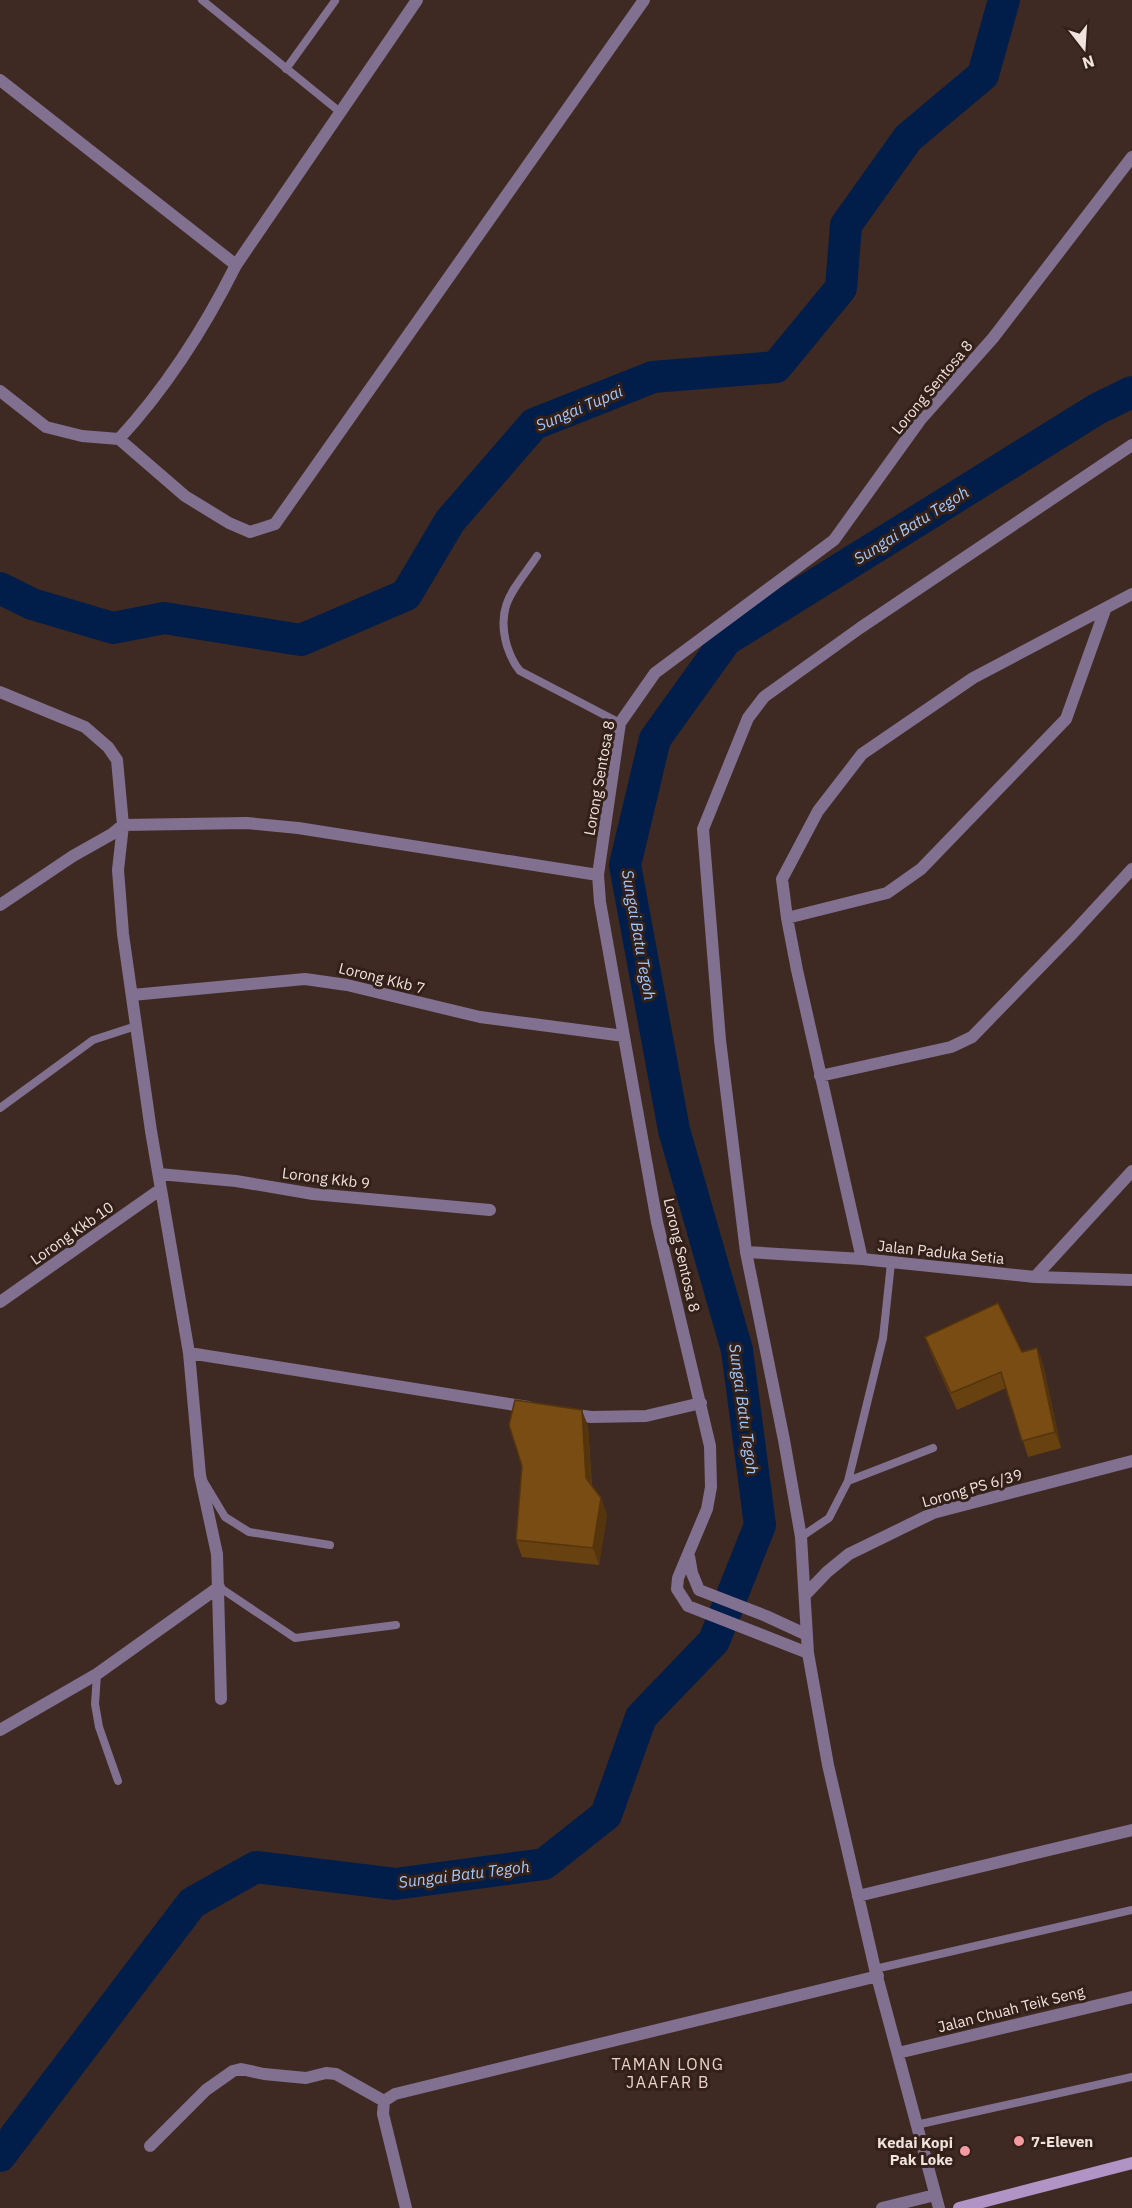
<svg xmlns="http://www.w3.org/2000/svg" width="1132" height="2208" viewBox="0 0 1132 2208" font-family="'IBM Plex Sans',sans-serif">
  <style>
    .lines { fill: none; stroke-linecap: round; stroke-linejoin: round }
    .river { stroke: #001e49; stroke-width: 32 }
    .lane { stroke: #81708f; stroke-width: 8 }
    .street { stroke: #81708f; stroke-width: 12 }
    .secondary { stroke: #af94c5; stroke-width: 12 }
    .wall { fill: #674110 }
    .shaded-wall { fill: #54350d }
    .building { fill: #784c13; stroke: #54350d; stroke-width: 1.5 }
    .poi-dot { fill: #f49aa1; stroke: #332019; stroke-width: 2 }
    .labels { text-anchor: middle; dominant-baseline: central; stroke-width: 6; stroke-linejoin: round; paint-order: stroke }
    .street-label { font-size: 15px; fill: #f0e2dd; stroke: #332019 }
    .poi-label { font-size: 15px; font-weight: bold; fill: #f0e2dd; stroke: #332019; text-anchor: start }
    .water-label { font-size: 16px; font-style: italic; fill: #a2c9fe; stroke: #332019 }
    .neighbourhood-label { font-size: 16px; letter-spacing: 1.5px; fill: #ebd1c7; stroke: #332019 }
  </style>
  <rect width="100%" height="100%" fill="#3e2a23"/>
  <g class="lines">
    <path class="river" d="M0 588 32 604 113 628 164 618 301 640 406 595 450 521 534 424 653 377 776 367 841 288 846 225 908 138 983 75 1004 0
      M0 2156 192 1903 256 1867 395 1884 544 1864 606 1815 641 1717 714 1641 760 1525 737 1350 674 1130 625 865 655 739 726 640 1097 409 1132 392"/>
    <path class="lane" d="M202 0 340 112
      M286 69 335 1
      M537 556C515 589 495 604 507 646 510 655 513 663 520 671L620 723
      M0 1108 93 1040 136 1026
      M848 1481 933 1448
      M204 1482 225 1517 249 1532 330 1545
      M801 1537 829 1518 848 1481 883 1338 891 1263
      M219 1587 295 1638 396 1625
      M97 1674 95 1704 99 1727 118 1781
      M875 1969 1132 1910
      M916 2125 1132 2077"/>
    <path class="street" d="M0 80 236 265
      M0 391 46 427 82 436 119 439 185 496 229 523 250 532 275 524 644 0
      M119 439C166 388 205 327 236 265L417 0
      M0 692 85 727 108 747 117 760 123 825 118 870 123 934 151 1131 189 1353 200 1475 217 1554 221 1699
      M0 905 73 856 112 834 123 825 247 823 298 828 598 875
      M787 918 887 893 921 869 1066 719 1105 610
      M132 995 305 979 347 985 480 1017 624 1036
      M820 1076 951 1047 972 1037 1073 933 1132 869
      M159 1174 236 1181 313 1194 490 1210
      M746 1252 862 1259 1035 1277 1132 1280
      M862 1259 797 970 787 918 782 879 818 811 862 754 973 678 1132 594
      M1035 1277 1132 1171
      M0 1302 161 1189
      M189 1353 528 1407
      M569 1414 591 1417 646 1416 701 1403
      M689 1556 692 1573 699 1590 766 1616 805 1634
      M805 1595 827 1572 849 1554 933 1513 1132 1461
      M808 1653 688 1606 677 1589 678 1578 707 1509 711 1487 710 1446 657 1222 600 902 598 875 620 723 655 673 834 540 921 419 993 338 1132 157
      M0 1730 97 1674 219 1587
      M858 1896 1132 1830
      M898 2053 1132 1997
      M150 2146 206 2090 233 2071 241 2069 264 2074 306 2078 326 2073 336 2074 384 2101
      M406 2208 383 2114 384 2101 395 2094 878 1976
      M882 2208 935 2195
      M939 2208 875 1969 828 1765 808 1653 801 1537 784 1440 746 1252 720 1040 703 829 748 718 764 697 860 628 1132 445"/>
    <path class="secondary" d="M959 2208 1132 2163"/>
  </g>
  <path class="wall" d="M925 1337 1022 1352 1037 1348 1043 1364 1061 1448 1028 1457 1006 1388 957 1410 931 1353Z
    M588 1426 592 1485 601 1498 607 1515 599 1565 522 1557 516 1540Z"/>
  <path class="shaded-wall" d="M1037 1348 1043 1364 1061 1448 1055 1432Z
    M582 1410 588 1426 592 1494 586 1478Z
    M601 1498 607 1515 599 1565 593 1548Z"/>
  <path class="building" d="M998 1303 1022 1352 1037 1348 1055 1432 1022 1441 1001 1372 951 1393 925 1337Z
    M515 1400 582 1410 586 1478 601 1498 593 1548 516 1540 522 1466 509 1425Z"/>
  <g class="poi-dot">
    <circle cx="1019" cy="2141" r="6"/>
    <circle cx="965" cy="2151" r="6"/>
  </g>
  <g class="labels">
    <g class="street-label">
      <text transform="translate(932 387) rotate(-50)">Lorong Sentosa 8</text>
      <text transform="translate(599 778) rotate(-80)">Lorong Sentosa 8</text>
      <text transform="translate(382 978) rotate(14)">Lorong Kkb 7</text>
      <text transform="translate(326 1178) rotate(7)">Lorong Kkb 9</text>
      <text transform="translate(72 1233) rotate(-35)">Lorong Kkb 10</text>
      <text transform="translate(941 1252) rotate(6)">Jalan Paduka Setia</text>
      <text transform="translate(682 1255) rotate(77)">Lorong Sentosa 8</text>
      <text transform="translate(972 1488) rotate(-16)">Lorong PS 6/39</text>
      <text transform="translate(1011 2009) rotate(-14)">Jalan Chuah Teik Seng</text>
    </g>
    <g class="poi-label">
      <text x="1031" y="2141">7-Eleven</text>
      <text x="953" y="2142" text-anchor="end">Kedai Kopi<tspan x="953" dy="17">Pak Loke</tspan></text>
    </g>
    <g class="water-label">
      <text transform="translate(579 408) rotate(-23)">Sungai Tupai</text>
      <text transform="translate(911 525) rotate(-32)">Sungai Batu Tegoh</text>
      <text transform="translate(639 935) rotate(80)">Sungai Batu Tegoh</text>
      <text transform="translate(744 1409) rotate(82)">Sungai Batu Tegoh</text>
      <text transform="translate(464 1874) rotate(-7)">Sungai Batu Tegoh</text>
    </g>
    <g class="neighbourhood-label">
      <text x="668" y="2064">TAMAN LONG<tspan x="668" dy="18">JAAFAR B</tspan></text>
    </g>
  </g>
  <g transform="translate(1084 48) rotate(163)" stroke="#332019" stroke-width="4.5" paint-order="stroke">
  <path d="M0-4.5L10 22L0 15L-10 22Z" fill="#f0e2dd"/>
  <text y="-9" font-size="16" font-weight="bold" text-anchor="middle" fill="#f0e2dd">N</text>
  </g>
</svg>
